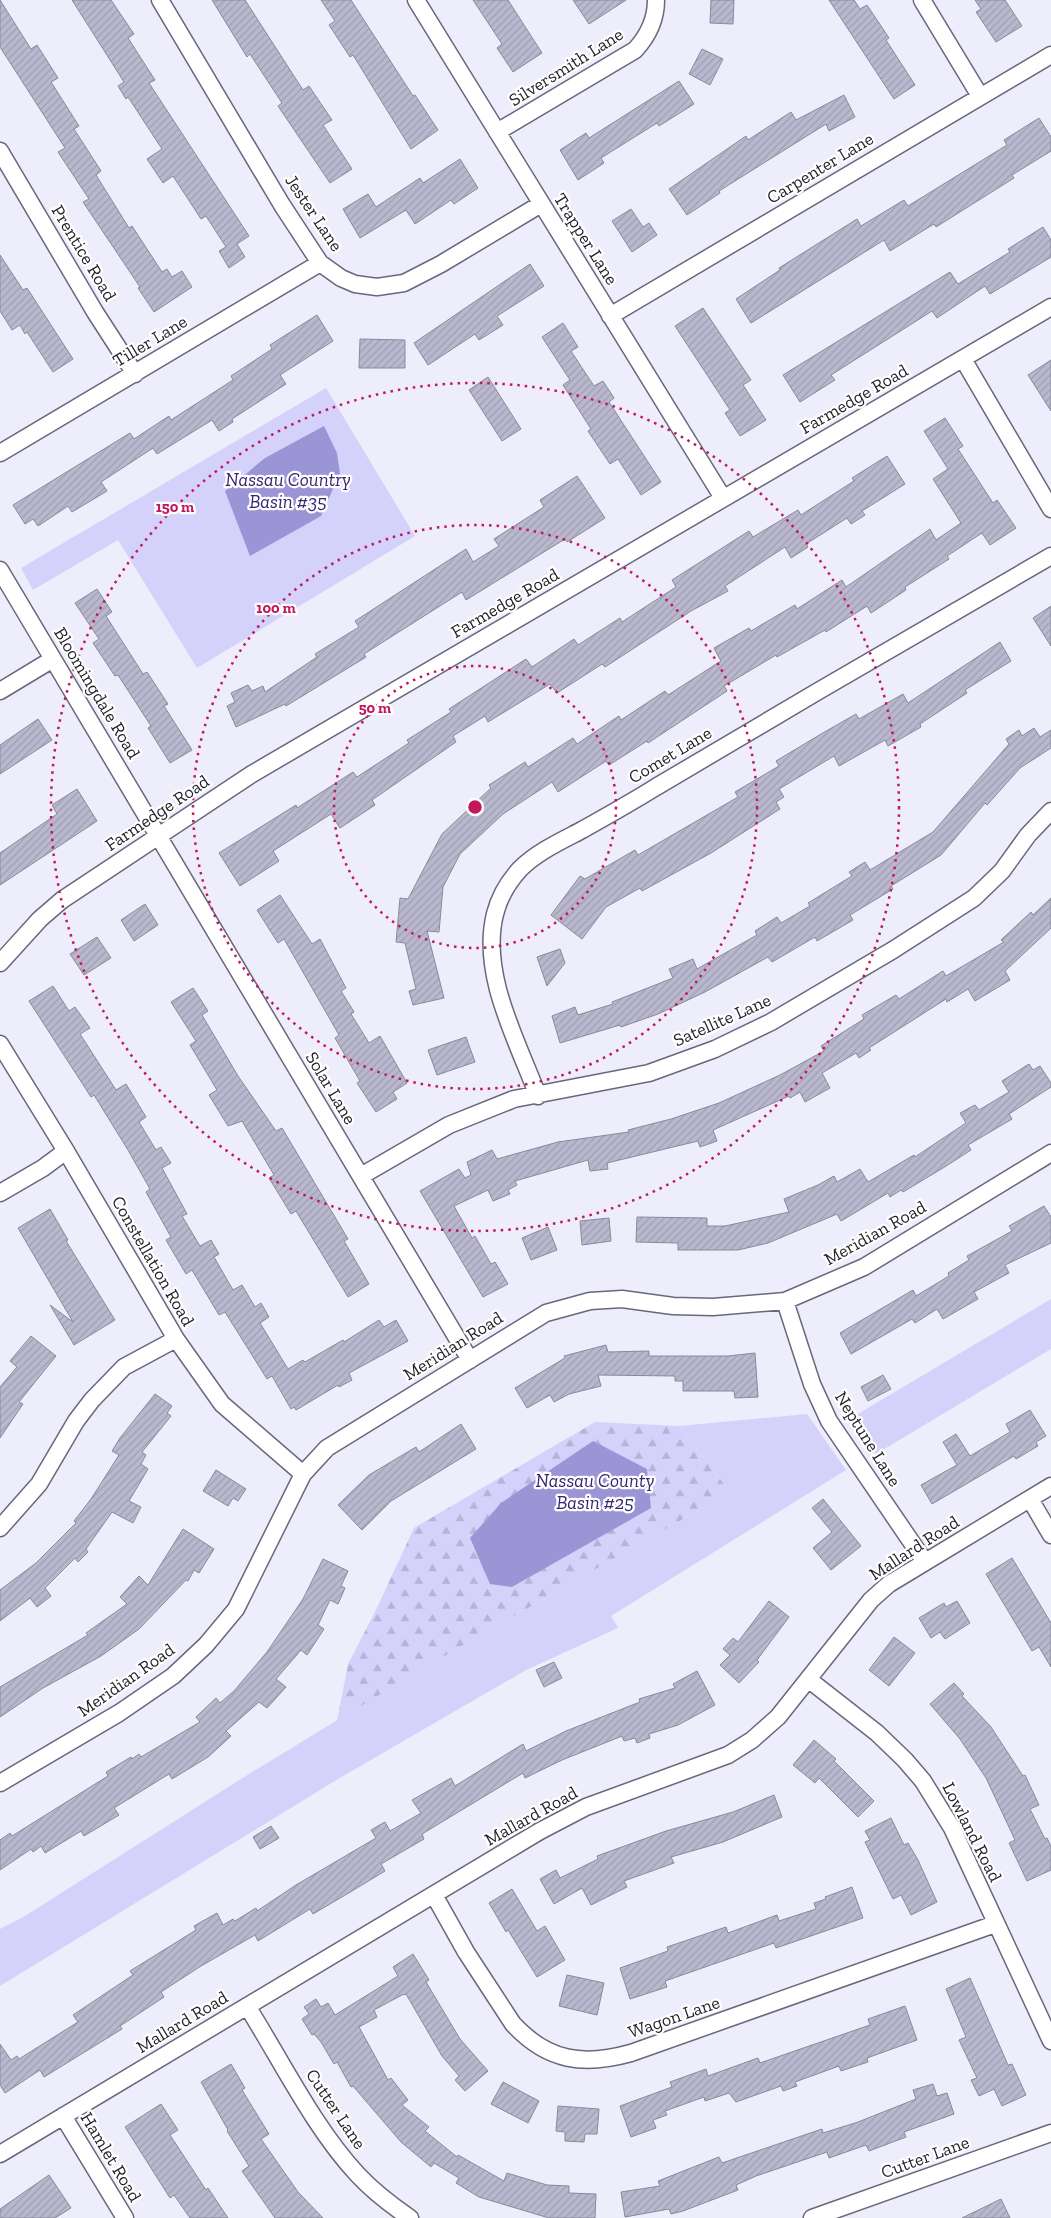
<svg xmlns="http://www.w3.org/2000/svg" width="1051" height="2218" viewBox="0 0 1051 2218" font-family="'Zilla Slab',serif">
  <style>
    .green { fill: #d4d1fb }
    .forest { fill: url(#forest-firs) }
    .water { fill: #9b95d5 }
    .building { fill: url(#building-hatch); stroke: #89889d }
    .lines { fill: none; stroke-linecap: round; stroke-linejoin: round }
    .street-casing { stroke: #69677c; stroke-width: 19 }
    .street { stroke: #fff; stroke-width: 16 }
    .ring { fill: none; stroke: #c2185b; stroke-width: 2.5; stroke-dasharray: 2.5 5 }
    .labels { text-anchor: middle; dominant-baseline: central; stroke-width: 4.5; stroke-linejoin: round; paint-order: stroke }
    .street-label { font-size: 18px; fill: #201f27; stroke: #fff }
    .water-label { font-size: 19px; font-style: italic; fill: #362570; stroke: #fff }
    .centre { fill: #c2185b; stroke: #fff; stroke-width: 2.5 }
    .ring-label { font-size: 15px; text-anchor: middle; font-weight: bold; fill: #c2185b; stroke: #fff; stroke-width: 4.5; stroke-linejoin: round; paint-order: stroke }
  </style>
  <defs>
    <pattern id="forest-firs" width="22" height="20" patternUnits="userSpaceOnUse" patternTransform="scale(1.25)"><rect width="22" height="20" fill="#d4d1fb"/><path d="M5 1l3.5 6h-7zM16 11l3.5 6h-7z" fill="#b6b3d7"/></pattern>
    <pattern id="building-hatch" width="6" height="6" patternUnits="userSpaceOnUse" patternTransform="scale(1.25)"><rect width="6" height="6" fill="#b9b8ce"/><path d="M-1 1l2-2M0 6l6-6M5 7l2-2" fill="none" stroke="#9f9eb1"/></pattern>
  </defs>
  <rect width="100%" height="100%" fill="#eeedfb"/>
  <path class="green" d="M326 388 415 536 197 668 118 540 33 590 21 568Z
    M1051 1299V1349L876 1454 851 1418Z
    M807 1414 846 1470 611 1616 618 1628 526 1670 338 1779 0 1986V1929L25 1916 241 1779 413 1674 730 1492 679 1426Z"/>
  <path class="forest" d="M595 1422 679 1426 730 1492 413 1674 337 1721 348 1664 375 1612 414 1528Z"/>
  <path class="water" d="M324 426 337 453 340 473 321 516 250 556 225 491 265 458Z
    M593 1441 647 1469 651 1508 512 1587 490 1584 470 1538 501 1503Z"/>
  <path class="building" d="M0 0 31 49 37 45 58 78 51 82 79 126 74 129 101 171 96 175 129 228 132 226 162 272 167 269 172 277 182 271 192 287 154 312 138 288 140 287 83 202 89 199 58 152 65 148 0 47Z
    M72 0H111L134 34 128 38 155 80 149 83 249 236 237 244 245 257 229 268 219 251 226 247 206 216 201 219 173 176 163 183 147 159 162 149 128 97 126 99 118 86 124 82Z
    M212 0H245L303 90 309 86 332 120 323 125 352 169 330 183 278 106 282 103 250 54 247 57Z
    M321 0H351L413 96 415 95 438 130 411 149 353 55 350 57 329 25 335 21Z
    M473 0H508L542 53 513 72 497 48 502 44Z
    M573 0H626L589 24Z
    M711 0H734L733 24 710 23Z
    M829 0H854L860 9 867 5 889 38 886 40 915 85 894 99Z
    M975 0H1005L1022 26 996 42 976 12 981 9Z
    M702 49 723 59 710 85 689 74Z
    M679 81 694 104 659 126 657 123 601 158 604 163 578 180 560 150 586 133 589 138Z
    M844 95 855 117 829 131 826 124 719 191 720 193 687 215 669 189 746 136 748 140 791 112 796 120Z
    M1039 118 1051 137V151L1012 175 1014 178 936 227 934 224 890 251 884 240 751 323 736 299 780 270 779 268 857 219 861 226 904 200 908 206 1007 145 1004 140Z
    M460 159 478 188 454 204 451 200 415 224 406 210 360 238 343 209 368 194 376 207 420 178 423 183Z
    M631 209 643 227 649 223 657 235 632 252 612 221Z
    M1043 227 1051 240V257L990 294 985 286 937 318 932 311 831 375 835 380 800 402 783 375 950 272 958 284 1010 252 1008 249Z
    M0 255 23 290 27 288 73 359 53 372 27 332 25 334 20 325 12 330 0 311Z
    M530 264 544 286 497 316 503 325 479 340 475 334 428 365 414 343Z
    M703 308 751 380 743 385 766 420 740 436 725 413 730 410 675 326Z
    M317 315 333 341 280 375 286 384 232 419 233 422 219 431 212 420 157 454 153 448 101 482 107 491 72 512 68 506 38 526 33 519 25 524 13 505 130 433 134 439 169 416 171 420 233 380 231 376 272 349 270 345Z
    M563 323 578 347 571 351 594 386 603 381 614 398 609 402 661 482 641 495 618 459 610 464 588 431 591 429 563 385 570 380 542 337Z
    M360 339 405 340V368H359Z
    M1051 360V411L1028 375Z
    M488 377 521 429 502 441 469 390Z
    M945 418 963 446 958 449 993 503 997 500 1016 528 990 545 982 533 947 556 949 559 905 587 906 590 871 613 867 606 826 632 825 630 777 657 776 655 724 686 727 691 648 743 647 741 609 765 606 761 558 792 552 782 503 814 460 854 443 887 439 932 427 931 444 998 413 1005 409 991 416 989 405 943 396 942 400 898 408 899 442 834 491 788 489 785 525 762 528 767 573 738 577 744 619 716 621 720 665 691 668 695 721 661 714 648 749 628 751 631 795 605 797 609 842 580 846 587 930 529 936 540 961 523 933 479 948 469 924 431Z
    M887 456 905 484 862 511 865 515 851 524 847 518 806 544 808 547 791 558 785 547 725 586 728 591 691 611 605 667 602 664 557 693 550 684 488 722 485 716 453 736 456 742 372 800 375 805 340 828 331 814 273 851 279 861 240 886 219 853 296 805 297 808 353 772 357 777 409 743 407 740 451 712 449 709 526 659 532 667 574 639 578 645 620 618 622 622 676 587 672 580 749 531 753 537 798 510 801 515 854 481 852 478Z
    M577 476 605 518 567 542 565 539 466 600 462 592 364 654 366 657 286 706 285 704 236 727 227 706 235 702 231 693 248 685 252 691 263 686 265 692 317 657 315 654 359 627 355 621 466 549 473 562 499 546 494 539 544 507 540 500Z
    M97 589 112 612 106 616 143 674 147 672 168 704 164 706 192 750 170 763 148 728 151 726 118 675 115 676 93 643 99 639 75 603Z
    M1051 606V646L1033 618Z
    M1000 642 1011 661 965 690 967 693 920 724 921 727 888 746 885 740 839 766 834 756 779 789 784 797 776 802 780 809 711 853 642 891 640 888 606 907 582 939 551 915 580 876 585 879 635 850 638 855 738 797 735 792 779 766 776 761 821 734 856 714 859 719 903 694 908 703Z
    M38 719 52 740 0 774V745Z
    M1034 728 1040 737 1051 730V748L1020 768 987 805 985 803 941 855 891 886 893 889 850 915 853 920 817 941 815 937 772 962 768 957 705 992 658 1014 621 1027 620 1025 560 1043 552 1016 575 1007 578 1015 613 1004 612 1002 673 978 669 969 693 959 697 969 757 935 755 931 777 917 781 923 810 906 808 903 852 876 849 872 865 862 870 870 933 832 1009 744 1006 739 1019 730 1022 736Z
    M77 789 97 821 0 885V853L57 814 52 805Z
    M280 895 312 944 320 939 346 988 341 991 354 1012 351 1014 369 1043 380 1036 407 1083 393 1092 397 1099 376 1112 357 1083 360 1081 335 1038 339 1035 284 939 278 943 257 910Z
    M1051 898V928L1005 971 1010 980 975 1001 968 989 947 1002 946 999 869 1048 871 1050 859 1058 856 1053 822 1073 830 1088 805 1102 800 1092 790 1098 789 1096 713 1130 717 1141 700 1147 698 1141 607 1163 608 1169 590 1171 588 1160 515 1181 517 1185 508 1190 510 1194 493 1201 488 1190 454 1206 472 1238 475 1236 491 1264 495 1262 508 1284 483 1297 420 1191 459 1169 465 1178 471 1175 467 1162 492 1150 497 1159 558 1142 629 1132 628 1130 671 1119 719 1103 780 1075 824 1051 821 1046 864 1019 862 1015 896 995 899 999 943 971 946 976 1004 942 1001 940 1031 912 1033 915Z
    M145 904 158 925 134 941 121 920Z
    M97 937 111 958 84 975 70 954Z
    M560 949 565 963 547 986 537 957Z
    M53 986 69 1011 75 1007 90 1028 80 1034 116 1090 126 1084 146 1117 139 1122 156 1150 161 1147 171 1163 162 1168 187 1214 182 1216 200 1246 211 1240 219 1254 214 1257 233 1290 242 1285 255 1307 261 1303 269 1317 260 1323 288 1369 303 1360 305 1362 343 1340 344 1342 379 1320 384 1327 396 1320 408 1341 349 1373 352 1380 339 1387 338 1385 296 1410 294 1407 291 1409 272 1376 267 1379 225 1312 219 1315 192 1270 186 1274 166 1240 171 1237 146 1192 150 1189 128 1150 94 1095 91 1097 29 1001Z
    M193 988 208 1011 202 1015 238 1076 276 1131 282 1128 348 1239 344 1241 369 1284 348 1297 296 1211 291 1214 269 1178 274 1175 242 1121 228 1126 209 1095 217 1090 190 1045 196 1041 171 1002Z
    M466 1037 475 1062 437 1075 428 1050Z
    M1029 1064 1033 1070 1040 1066 1051 1083V1087L1009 1114 1012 1119 968 1145 971 1150 943 1168 903 1192 901 1190 890 1197 888 1193 841 1221 837 1214 768 1243 738 1250H678V1243L636 1242 637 1217 707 1218V1226H725L789 1212 784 1199 818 1185 834 1176 837 1182 860 1169 868 1182 914 1155 915 1157 966 1123 960 1113 975 1105 979 1110 1009 1092 1002 1081Z
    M1044 1206 1051 1217V1243L1005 1265 1009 1273 974 1292 978 1299 943 1319 937 1309 915 1323 912 1319 851 1354 840 1333 913 1290 916 1296 949 1276 948 1273 969 1260 967 1256 1012 1231 1009 1226Z
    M50 1209 68 1240 66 1241 115 1320 74 1345 50 1305 73 1322 18 1228Z
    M609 1218 611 1241 582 1245 580 1221Z
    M548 1227 557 1250 531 1260 522 1238Z
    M31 1336 56 1356 19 1402 23 1404 0 1438V1387L17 1367 10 1361Z
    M606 1345 608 1352 649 1351V1356H728L755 1353 758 1397 735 1398 734 1391H683V1381H675V1376L598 1375 601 1386 569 1394 554 1402 550 1395 527 1408 515 1388 565 1358 564 1356Z
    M883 1375 891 1389 868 1401 861 1387Z
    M155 1394 172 1406 167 1413 171 1416 142 1452 146 1455 141 1464 148 1469 129 1501 141 1507 133 1523 112 1512 86 1549 88 1552 78 1562 75 1558 45 1588 51 1596 37 1607 30 1598 0 1621V1590L36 1563 76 1523 74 1521 91 1499 119 1455 112 1451 120 1438Z
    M1030 1410 1046 1436 1036 1442 1038 1446 1016 1459 1014 1456 932 1504 921 1485 957 1465 943 1442 956 1434 970 1456 1010 1432 1006 1424Z
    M461 1424 476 1449 391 1501 362 1530 338 1505 369 1475 416 1447 419 1452Z
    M216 1470 246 1489 238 1501 233 1498 228 1506 203 1491Z
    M823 1499 861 1546 831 1570 813 1548 832 1532 812 1508Z
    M183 1529 214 1549 199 1573 194 1570 188 1581 186 1580 139 1629 101 1656 43 1688 0 1717V1687L88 1635 86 1633 127 1604 120 1597 139 1576 148 1585Z
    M1012 1558 1051 1623V1667L1039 1647 1032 1651 986 1574Z
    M323 1559 348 1571 341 1586 345 1588 338 1604 330 1600 318 1625 324 1629 307 1655 301 1650 276 1679 286 1687 267 1708 259 1702 226 1731 231 1736 208 1757 172 1779 169 1774 114 1808 119 1815 84 1836 81 1831 45 1853 41 1846 33 1852 31 1849 0 1870V1840L10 1833 12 1836 108 1776 106 1772 131 1757 132 1759 139 1754 141 1757 200 1722 196 1717 216 1698 220 1703 234 1691 267 1652 303 1599Z
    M769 1601 789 1617 757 1660 759 1662 739 1683 720 1665 730 1655 723 1649 733 1638 738 1642Z
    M957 1601 970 1623 945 1639 940 1632 931 1638 919 1618 944 1603 946 1607Z
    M894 1637 915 1653 889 1686 869 1670Z
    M554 1662 562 1678 544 1687 536 1670Z
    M697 1671 715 1705 678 1725 649 1734 650 1738 637 1743 635 1738 624 1741 622 1736 562 1760 525 1778 523 1773 422 1834 424 1839 381 1864 385 1871 352 1891 313 1914 310 1909 258 1941 255 1935 201 1966 161 1992 164 1997 120 2026 122 2029 44 2077 40 2070 5 2093 0 2085V2044L11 2060 17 2056 19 2059 78 2022 73 2015 133 1975 130 1971 196 1930 194 1926 217 1913 223 1925 233 1919 235 1921 256 1908 257 1911 296 1885 376 1838 371 1830 385 1822 390 1831 421 1813 412 1800 451 1778 455 1786 523 1744 526 1751 566 1731 640 1702 639 1699 675 1688 673 1684Z
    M954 1683 964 1694 962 1696 991 1727 1023 1776 1025 1775 1039 1805 1030 1809 1045 1839 1047 1838 1051 1846V1870L1027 1881 1009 1843 1015 1840 986 1778 960 1739 930 1704Z
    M814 1740 836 1759 834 1761 874 1801 858 1817 819 1778 815 1783 793 1765Z
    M774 1795 782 1817 723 1842 671 1857 674 1863 624 1881 627 1887 591 1905 582 1888 554 1904 540 1879 556 1870 560 1878 598 1859 597 1856 666 1831 733 1812Z
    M891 1818 904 1845 908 1843 918 1860 937 1902 911 1915 901 1895 893 1899 865 1842 870 1840 865 1831Z
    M271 1826 279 1838 260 1849 253 1837Z
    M852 1887 863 1918 776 1948 774 1943 665 1981 667 1987 630 1999 620 1968 668 1951 667 1947 726 1927 728 1933 777 1915 779 1921 816 1909 814 1903 826 1899 825 1897Z
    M512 1889 537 1931 545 1926 565 1960 537 1977 508 1930 506 1932 489 1903Z
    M413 1954 429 1980 426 1982 460 2039 488 2071 465 2091 455 2080 459 2076 442 2056 406 1994 402 1995 374 2010 377 2017 359 2027 388 2080 391 2078 408 2100 402 2105 429 2127 425 2131 457 2157 458 2155 504 2181 507 2173 547 2185 569 2186V2193L596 2194 595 2218H549L479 2197 456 2183 459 2178 434 2163 431 2167 401 2142 353 2086 351 2087 337 2062 334 2064 321 2042 314 2034 312 2035 302 2019 309 2014 304 2007 316 1999 321 2007 328 2003 335 2015 398 1976 393 1967Z
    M567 1975 604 1983 597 2015 559 2006Z
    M970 1978 1008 2065 1012 2064 1026 2095 1002 2106 994 2089 979 2096 971 2080 977 2078 959 2040 966 2037 946 1989Z
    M905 2006 917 2040 867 2058 868 2062 841 2071 839 2066 795 2082 797 2086 783 2091 781 2086 736 2102 729 2093 705 2101 704 2097 665 2111 667 2115 653 2120 656 2128 631 2137 620 2106 672 2087 670 2082 706 2069 708 2076 758 2058 760 2063 870 2025 868 2019Z
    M231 2064 245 2088 242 2090 269 2134 261 2139 298 2192 323 2218H275L242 2171 249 2166 227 2131 228 2130 201 2082Z
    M503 2082 539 2101 528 2123 491 2104Z
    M933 2084 937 2096 947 2093 954 2114 904 2132 906 2137 869 2151 866 2145 829 2158 827 2152 756 2176 736 2185 738 2190 683 2211 671 2214 669 2209 625 2217 621 2192 660 2186 658 2181 719 2157 722 2163 822 2129 823 2133 858 2122 916 2099 913 2090Z
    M161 2104 178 2130 170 2135 206 2190 208 2188 228 2218H190L174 2195 170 2198 125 2127Z
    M558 2106 599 2109 597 2134H585L584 2142 565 2141V2132L556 2131Z
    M49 2175 71 2208 55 2218H0V2209Z
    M1001 2199 1010 2218H962Z"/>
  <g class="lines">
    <defs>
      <path id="street" d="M160 0 282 205 320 263 341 278 355 284 377 287 404 283 441 264 541 204
        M416 0 723 498
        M922 0 980 96
        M497 132 635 50C648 36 656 19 656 0
        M0 151 95 312 135 374
        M610 316 1051 55
        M963 359 1051 509
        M0 453 320 263
        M0 570 470 1360
        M0 691 53 659
        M0 963 40 919 62 900 252 774 1051 307
        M0 1044 66 1151 176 1339 222 1404 303 1474
        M538 1096C517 1040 480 974 495 914 499 898 509 881 520 869 537 852 561 841 582 830 607 816 632 802 656 787 787 709 919 632 1051 556
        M361 1176 449 1125 514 1099 649 1073 715 1049 771 1022 893 950 974 898 1002 871 1028 835 1051 811
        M0 1193 43 1168 66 1151
        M785 1301 812 1384 829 1421 925 1562
        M1030 1499 1051 1535
        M0 1528 39 1484 76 1421 92 1400 124 1367 176 1339
        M808 1679 877 1733 905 1760 923 1781 952 1828 1051 2041
        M0 1783 119 1713 173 1676 206 1645 236 1609 303 1474 327 1448 546 1313 590 1301 622 1299 673 1306 713 1307 785 1301 864 1267 1051 1153
        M434 1895 466 1952 513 2024C548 2062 584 2066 631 2053L995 1924
        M247 2006C281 2060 314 2128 358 2175 373 2191 391 2205 410 2218
        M63 2116 125 2218
        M0 2154 540 1831 586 1807 728 1755 752 1740 778 1717 871 1600 889 1584 1051 1486
        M812 2218 1051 2133"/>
    </defs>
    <use href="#street" class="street-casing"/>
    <use href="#street" class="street"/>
  </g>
  <g class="ring">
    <circle cx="475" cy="807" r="141"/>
    <circle cx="475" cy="807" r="282"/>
    <circle cx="475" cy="807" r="424"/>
  </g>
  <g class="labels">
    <g class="street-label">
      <text transform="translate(566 67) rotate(-32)">Silversmith Lane</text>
      <text transform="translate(820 168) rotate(-31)">Carpenter Lane</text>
      <text transform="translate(314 213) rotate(56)">Jester Lane</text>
      <text transform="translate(586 239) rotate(58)">Trapper Lane</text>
      <text transform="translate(84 253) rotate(59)">Prentice Road</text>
      <text transform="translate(150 341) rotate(-31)">Tiller Lane</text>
      <text transform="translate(854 399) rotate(-30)">Farmedge Road</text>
      <text transform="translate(505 603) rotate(-30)">Farmedge Road</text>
      <text transform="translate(97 693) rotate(59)">Bloomingdale Road</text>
      <text transform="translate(670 755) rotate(-31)">Comet Lane</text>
      <text transform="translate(157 813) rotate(-34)">Farmedge Road</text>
      <text transform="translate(722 1020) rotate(-24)">Satellite Lane</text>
      <text transform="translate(331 1088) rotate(59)">Solar Lane</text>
      <text transform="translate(875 1233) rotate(-29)">Meridian Road</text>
      <text transform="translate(153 1261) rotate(60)">Constellation Road</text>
      <text transform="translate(453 1346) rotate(-32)">Meridian Road</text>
      <text transform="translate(868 1439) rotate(58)">Neptune Lane</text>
      <text transform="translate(914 1548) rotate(-33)">Mallard Road</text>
      <text transform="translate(126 1680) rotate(-35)">Meridian Road</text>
      <text transform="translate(531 1816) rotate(-29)">Mallard Road</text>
      <text transform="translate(972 1832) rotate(63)">Lowland Road</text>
      <text transform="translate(674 2017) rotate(-19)">Wagon Lane</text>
      <text transform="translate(182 2022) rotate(-31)">Mallard Road</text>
      <text transform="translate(336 2109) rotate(56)">Cutter Lane</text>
      <text transform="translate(111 2157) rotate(59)">Hamlet Road</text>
      <text transform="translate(925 2157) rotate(-20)">Cutter Lane</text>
    </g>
    <g class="water-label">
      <text x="288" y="479">Nassau Country<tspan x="288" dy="22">Basin #35</tspan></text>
      <text x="595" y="1480">Nassau County<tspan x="595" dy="22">Basin #25</tspan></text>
    </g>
  </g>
  <circle cx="475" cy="807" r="8" class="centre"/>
  <g class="ring-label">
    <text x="175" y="512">150 m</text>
    <text x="276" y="613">100 m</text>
    <text x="375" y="713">50 m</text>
  </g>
</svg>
